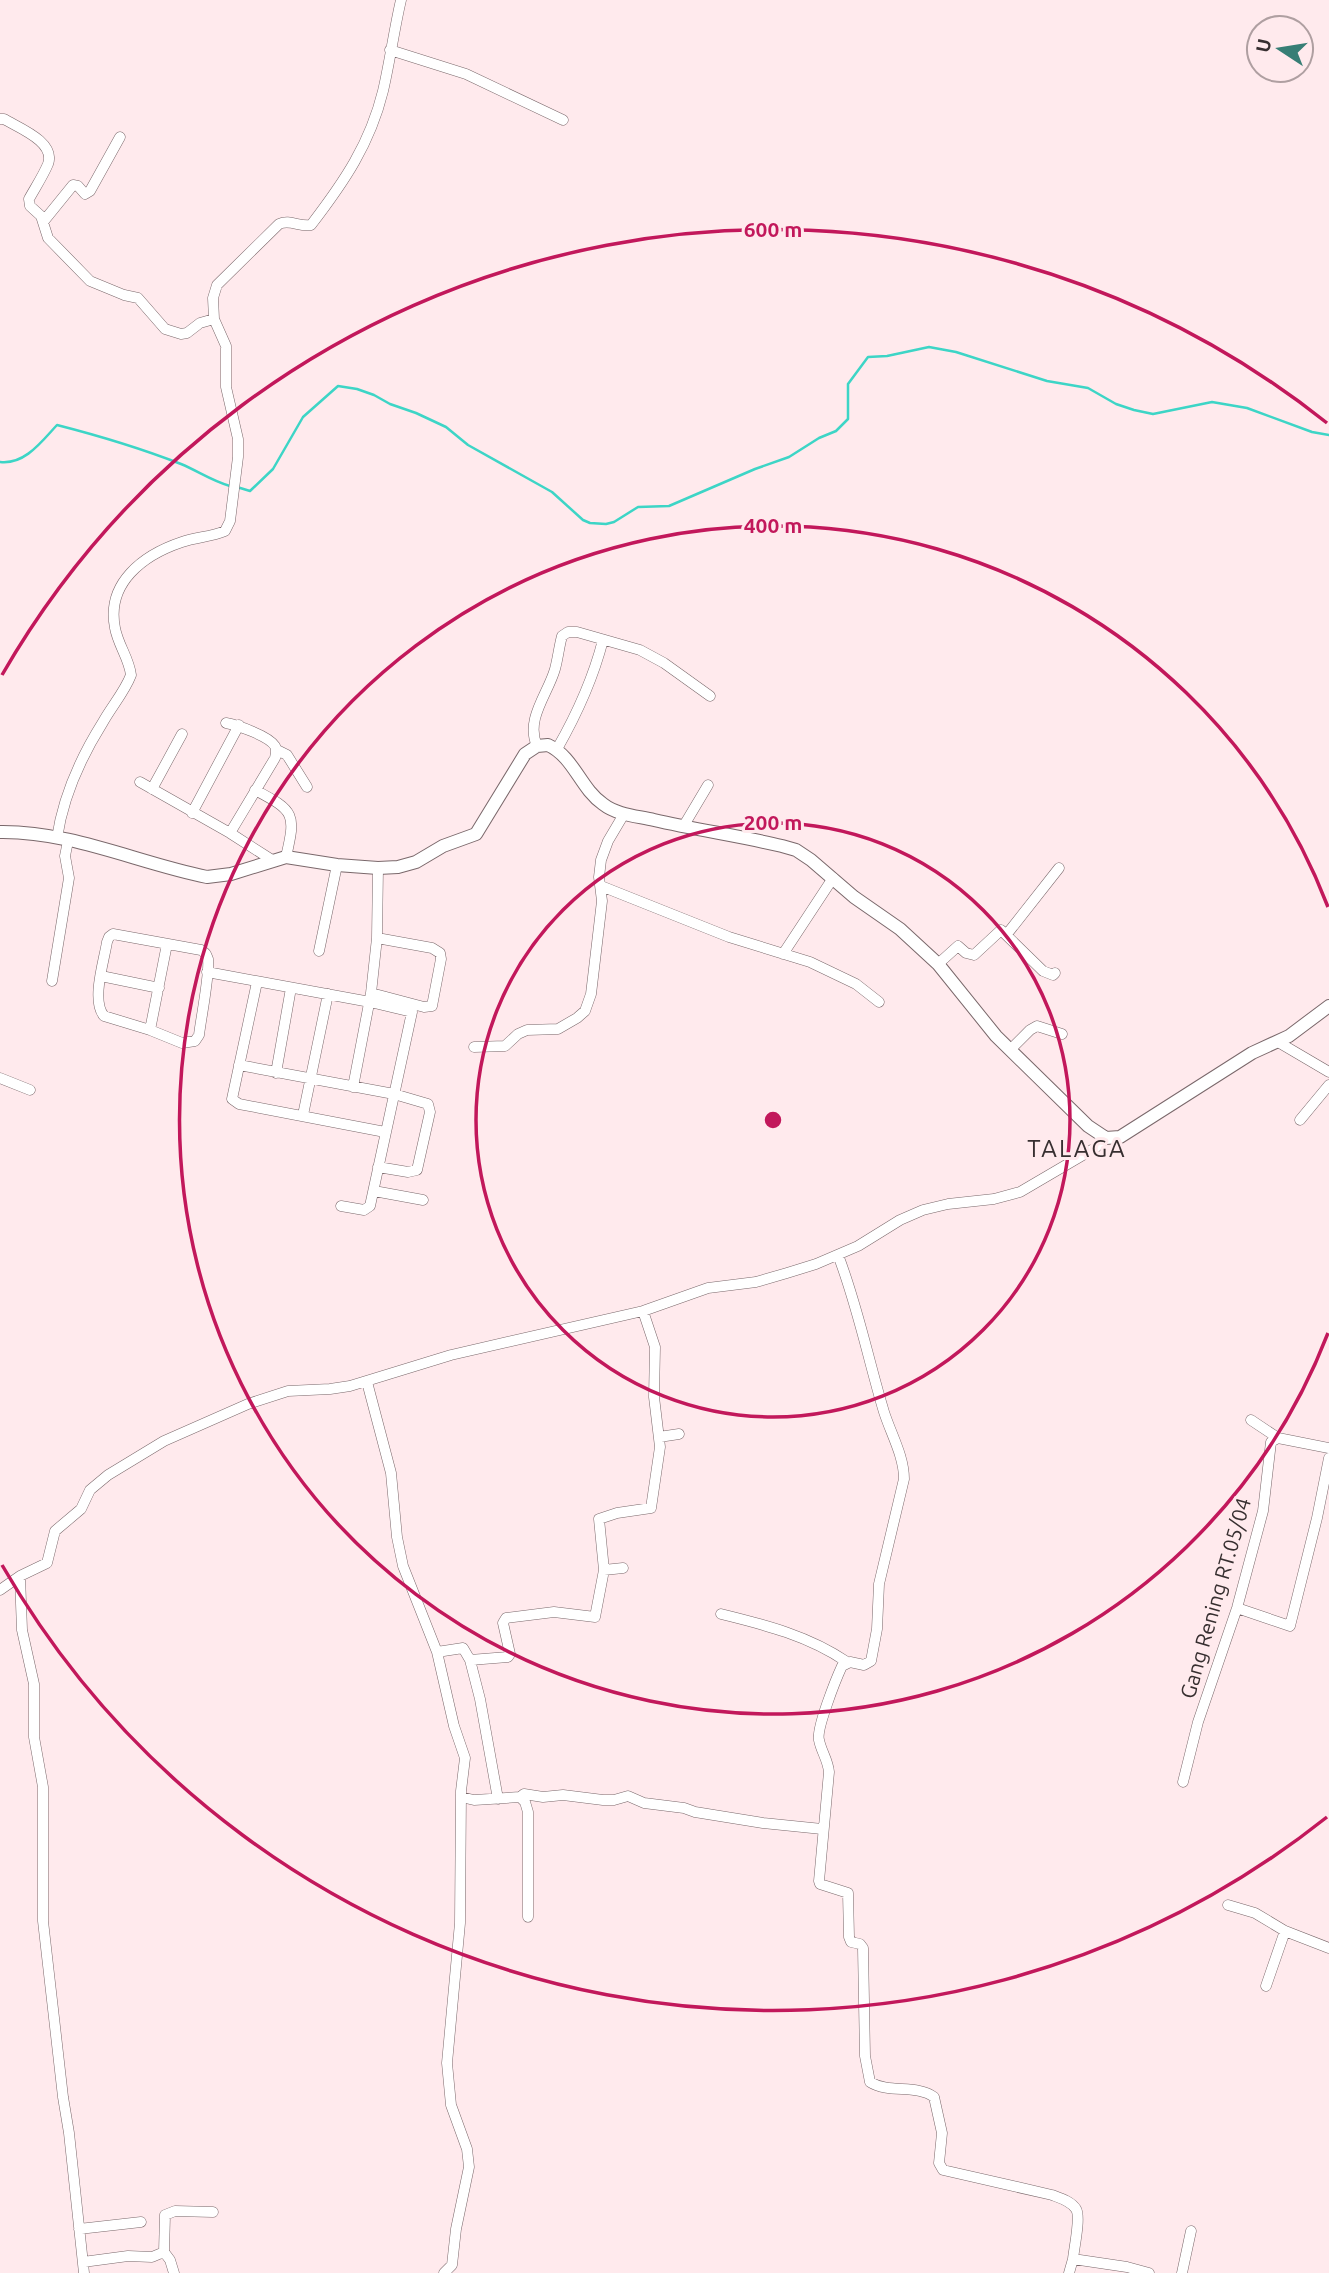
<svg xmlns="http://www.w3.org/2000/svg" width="1329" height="2273" viewBox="0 0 1329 2273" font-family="Ubuntu,sans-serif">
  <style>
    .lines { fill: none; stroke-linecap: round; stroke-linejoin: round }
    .stream { stroke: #3dd5c6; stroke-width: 2.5 }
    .minor-casing { stroke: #7a686b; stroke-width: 11 }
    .tertiary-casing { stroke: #7a686b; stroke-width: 14 }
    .minor { stroke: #fff; stroke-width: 10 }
    .tertiary { stroke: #fff; stroke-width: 12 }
    .ring { fill: none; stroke: #c2185b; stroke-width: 3.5 }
    .labels { text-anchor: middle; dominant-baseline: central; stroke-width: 6; stroke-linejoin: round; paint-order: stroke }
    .street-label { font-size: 21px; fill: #372f30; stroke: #ffeaed }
    .quarter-label { font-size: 24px; letter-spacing: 2px; fill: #372f30; stroke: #ffeaed }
    .centre { fill: #c2185b; stroke: #ffeaed; stroke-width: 3.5 }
    .ring-label { font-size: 21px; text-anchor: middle; font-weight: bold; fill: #c2185b; stroke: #ffeaed; stroke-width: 6; stroke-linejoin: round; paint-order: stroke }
  </style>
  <rect width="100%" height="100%" fill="#ffeaed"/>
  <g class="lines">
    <path class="stream" d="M0 462C25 465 42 441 57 425 100 436 140 448 181 464 198 471 212 481 230 486
      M237 487 250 491 273 469 303 417 338 386 357 389 374 395 390 404 416 413 446 427 468 445 552 492 583 520 590 523 606 524 614 522 638 507 669 506 755 469 789 457 819 438 836 431 848 419V384L868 357 887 356 929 347 956 352 1047 381 1088 388 1116 404 1134 410 1153 414 1212 402 1247 408 1312 432 1329 435"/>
    <defs>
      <path id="minor" d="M390 50 466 74 563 120
        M0 119H4C19 128 56 142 48 164 43 176 35 188 29 199L30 206 41 216 48 238 90 281 124 295 138 298 165 329 181 334 187 333 200 323 214 319
        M43 222 73 185 78 186 85 194 90 191 120 137
        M537 746C525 719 548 694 555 669 558 658 559 647 562 636L568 632H577L640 650 664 663 710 696
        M557 749C577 714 593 679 603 640
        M277 750 287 755 307 787
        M140 782 230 833 275 758C276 753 277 751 275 746 269 736 237 725 226 723
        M152 789 182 734
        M255 790C295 811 296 814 286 857
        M192 813 239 725
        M683 827 708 785
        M230 833 272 860
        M57 838C63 797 81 757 103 722 112 706 125 691 131 675 129 658 118 645 115 628 106 583 143 555 182 542 196 537 211 537 225 531L230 521 238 457V439L226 387V346L214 319 213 298 217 285 279 224C290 219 299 227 311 225 344 182 370 144 383 91 390 61 394 30 401 0
        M601 886 729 937 810 962 856 984 879 1002
        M113 934 201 950C205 953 206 953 208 959 210 973 201 1018 199 1035L195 1041 182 1043 150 1030 104 1016C91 1001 104 961 107 942L109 937Z
        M1007 934 1059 868
        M319 951 337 865
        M783 954 833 878
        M938 964 958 946 966 953 974 955 1001 930 1043 971 1053 975 1055 973
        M207 972 370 1002 412 1012 370 1206 364 1210 341 1206
        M101 976 159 988
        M52 981 69 878 65 856 68 841
        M257 982 232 1099 239 1104 385 1132
        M371 993 424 1007 432 1006 441 959 440 953 432 948 377 938
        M150 1030 167 944
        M1278 1042 1329 1072
        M474 1047 505 1046 518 1034 527 1030 558 1029 577 1018 585 1011 591 994 602 901 599 877 601 860 608 841 624 814
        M1010 1050 1030 1030 1037 1026 1062 1034
        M239 1065 394 1094 428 1104 430 1112 417 1170 408 1172 378 1167
        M276 1073 291 988
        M0 1078 30 1090
        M353 1087 371 993 377 938 378 868
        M303 1115 328 994
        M1300 1120 1329 1085
        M374 1191 423 1200
        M838 1255C858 1307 868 1359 884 1412 891 1434 904 1456 904 1479L879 1584 877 1629 871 1661 864 1665 850 1662 842 1666C836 1679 816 1729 819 1740 821 1751 828 1760 829 1772L819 1881 820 1884 848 1893 849 1937 851 1942 860 1944 863 1948 865 2056 870 2082C889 2094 917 2084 934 2097L942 2133 939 2163 943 2170 1052 2195C1060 2198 1071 2201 1076 2209 1081 2217 1074 2248 1073 2259
        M367 1382 391 1473 397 1537 403 1566 437 1652 454 1726 465 1758 461 1791 460 1923 447 2063 451 2105 467 2149 469 2167 456 2229 452 2265 444 2273
        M1251 1420 1278 1438
        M659 1437 679 1434
        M604 1570 599 1519 617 1513 651 1508 660 1447 654 1397 655 1347 643 1311
        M20 1576 22 1630 34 1684V1737L43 1787V1921L63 2097 69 2133 84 2273
        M0 1590 20 1576 47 1563 55 1531 81 1509 90 1490 108 1475 164 1441 248 1404 288 1391 330 1389 350 1386 451 1355 643 1311 708 1288 756 1282 787 1273 816 1264 858 1246 900 1220 923 1210 948 1204 994 1199 1020 1192 1095 1148 1106 1138
        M1237 1608 1290 1626 1317 1518 1329 1458
        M721 1614C766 1625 809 1636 847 1662
        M437 1652 463 1648 470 1660 480 1699 498 1799
        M470 1660 508 1657 510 1654 503 1623 506 1618 554 1612 595 1617 604 1570 623 1568
        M1183 1782 1198 1722 1237 1608 1263 1511 1271 1442 1278 1438 1329 1448
        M461 1797 474 1800 520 1797 524 1794 543 1797 563 1795 603 1800H614L628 1796 644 1803 684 1808 695 1812 763 1823 822 1829
        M520 1797 525 1802 528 1812V1917
        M1228 1905 1255 1913 1285 1931 1329 1948
        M1266 1986 1285 1931
        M79 2229 141 2222
        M83 2262 128 2256 152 2257 164 2252
        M174 2273 170 2260 164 2252 165 2215 175 2211 213 2212
        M1069 2273 1073 2259 1127 2267 1149 2273
        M1182 2273 1191 2231"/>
      <path id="tertiary" d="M0 832C71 831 138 863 207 877L231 874 286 857 337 865 378 868 398 867 416 862 443 846 476 834 525 754 537 746 548 745C574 757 580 788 603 804 617 815 637 816 654 820 697 830 740 836 782 846L796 850 811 860 854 897 900 929 938 964 996 1036 1088 1126 1106 1138 1120 1137 1252 1053 1289 1036 1329 1006"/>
    </defs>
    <use href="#minor" class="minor-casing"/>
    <use href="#tertiary" class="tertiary-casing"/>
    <use href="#minor" class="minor"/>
    <use href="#tertiary" class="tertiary"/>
  </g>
  <g class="ring">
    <circle cx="773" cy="1120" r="297"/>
    <path d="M1328 1333A594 594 0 1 1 1328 907"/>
    <path d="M1327 1817A890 890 0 0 1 2 1565M2 675A890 890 0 0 1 1327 423"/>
  </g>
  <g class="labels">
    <g class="street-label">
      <text transform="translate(1215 1598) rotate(-74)">Gang Rening RT.05/04</text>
    </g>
    <g class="quarter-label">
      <text x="1077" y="1148">TALAGA</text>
    </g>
  </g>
  <circle cx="773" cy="1120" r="10" class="centre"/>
  <g class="ring-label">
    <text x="773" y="237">600 m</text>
    <text x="773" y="533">400 m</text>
    <text x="773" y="830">200 m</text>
  </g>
  <g transform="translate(1280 49) rotate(282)"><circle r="33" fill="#ffeaed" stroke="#af9fa1" stroke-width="2"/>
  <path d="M0-5L12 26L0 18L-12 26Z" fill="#377e75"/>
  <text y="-10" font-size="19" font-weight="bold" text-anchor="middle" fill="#372f30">U</text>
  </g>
</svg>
